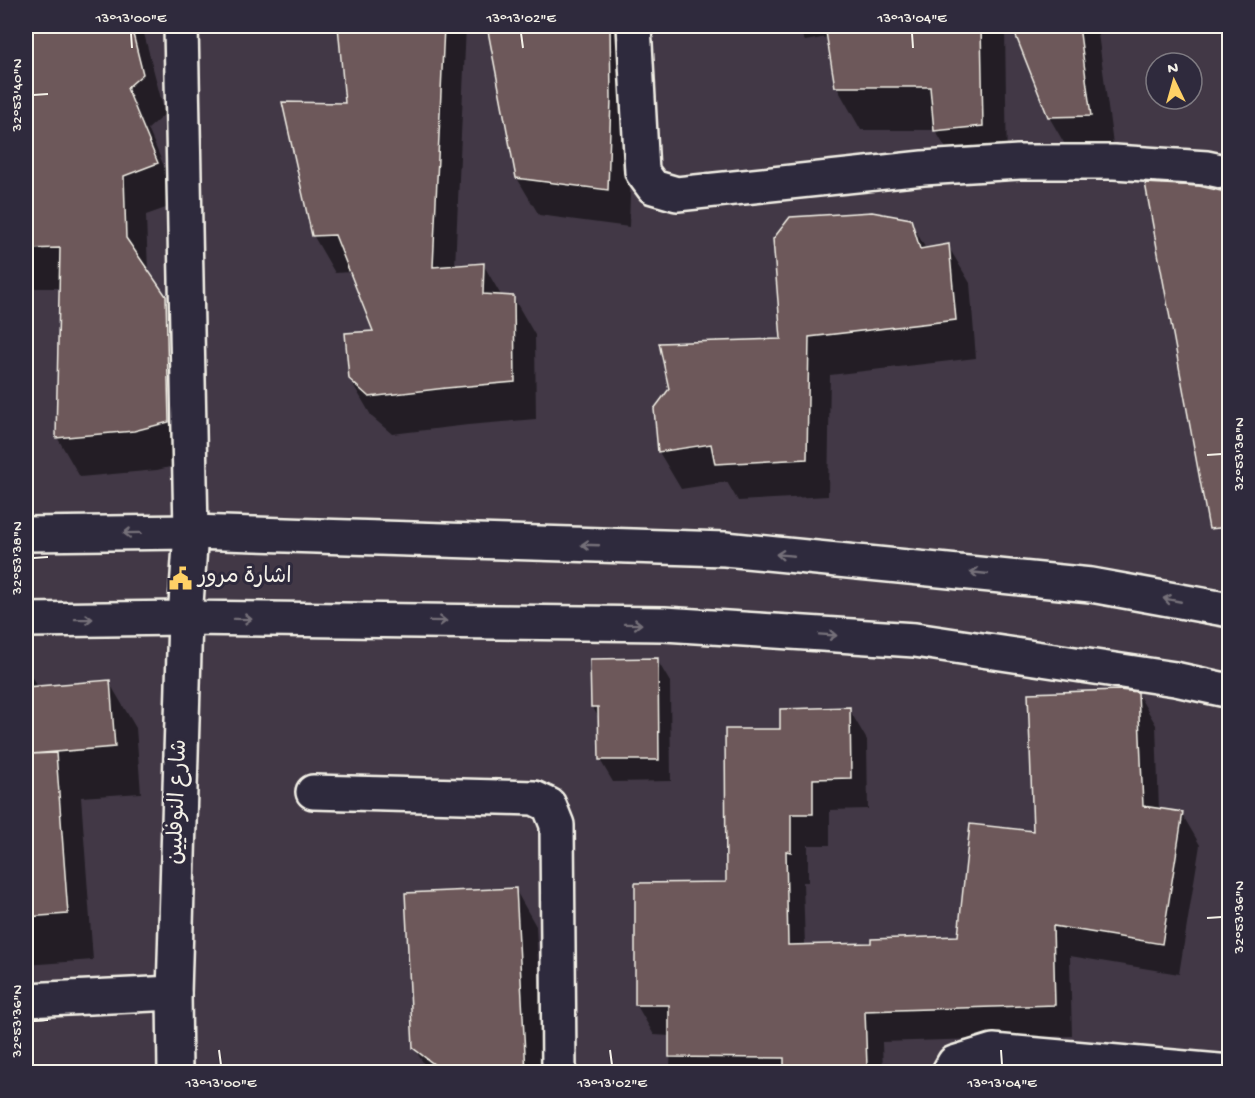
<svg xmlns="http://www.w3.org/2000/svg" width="1255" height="1098" viewBox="0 0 1255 1098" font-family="'Gochi Hand','Playpen Sans Arabic',sans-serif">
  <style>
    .shadow { fill: #0007 }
    .building { fill: #6d595a; stroke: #f4f1e8; stroke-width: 1.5 }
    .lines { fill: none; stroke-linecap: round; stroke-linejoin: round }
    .minor-casing { stroke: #f4f1e8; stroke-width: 38 }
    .major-casing { stroke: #f4f1e8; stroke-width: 38 }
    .minor { stroke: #2f2a3d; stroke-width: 33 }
    .major { stroke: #2f2a3d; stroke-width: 33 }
    .oneway { stroke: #747079 }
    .ticks { fill: none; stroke: #f4f1e8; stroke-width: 2 }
    .labels { text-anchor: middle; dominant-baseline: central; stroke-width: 6; stroke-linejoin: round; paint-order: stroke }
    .poi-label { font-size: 22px; fill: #f4f1e8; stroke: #2f2a3d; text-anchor: start }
    .street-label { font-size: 22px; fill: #f4f1e8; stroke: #2f2a3d }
    .neatline { fill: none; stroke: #f4f1e8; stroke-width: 2 }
    .ticks-label { font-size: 15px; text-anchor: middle; fill: #f4f1e8 }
  </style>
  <rect width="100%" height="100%" fill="#423846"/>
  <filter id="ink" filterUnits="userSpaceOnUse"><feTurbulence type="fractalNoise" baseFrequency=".0167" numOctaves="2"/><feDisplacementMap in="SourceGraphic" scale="12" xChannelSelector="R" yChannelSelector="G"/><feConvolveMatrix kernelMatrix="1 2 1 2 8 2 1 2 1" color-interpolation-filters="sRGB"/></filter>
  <g filter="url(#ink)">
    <path class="shadow" d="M26 26H142L165 114 148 129 180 203 146 215 148 272 165 297 189 337 191 462 157 470 80 477 57 437 60 288H26Z
      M340 26H466L455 267 483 264 502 297H513L535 335 536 419 468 425 392 434 372 417 350 379 376 332 351 272 335 273 313 235 347 104Z
      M488 26H630L632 137 629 227 539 215 517 178Z
      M796 26H1005L1007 169 961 174 935 130H861L836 86 828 37 805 41Z
      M1013 26H1097L1115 159 1074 160 1049 117Z
      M910 221 926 249 948 246 970 283 976 358 830 375 828 496 738 501 727 482 681 489 659 452 655 410 783 340Z
      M657 660 670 682 671 781 613 782 600 760V720L592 706Z
      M26 678H32L38 687 109 682 136 728 141 793 81 797 93 960 26 965Z
      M1138 694 1156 725 1159 810 1182 814 1200 845 1179 974 1070 956 1072 1036 882 1042 883 1072H670L671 1036 654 1035 636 1004 728 884 782 731 849 709 867 740 868 809 830 810V845H808V882H803L805 946 873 944 959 938 1034 832Z
      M515 889 536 926 544 1072H429L414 1048Z"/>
    <path class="building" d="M26 26H131L143 74 127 88 158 163 124 176 126 238 166 296 169 422 134 431 56 438 60 248 26 249Z
      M338 26H444L433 267 484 263 483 294 514 296 515 382 446 388 369 397 349 379 345 333 373 331 335 235 312 236 282 102 345 103Z
      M487 26H610L611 99 608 190 516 178Z
      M825 26H981L983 126 934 131 930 87H835Z
      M1012 26H1079L1091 116 1048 117Z
      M1145 183 1199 186 1230 193V527L1209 529Z
      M872 212 911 219 920 249 949 244 956 320 809 337 807 459 715 464 711 444 658 452 654 409 669 389 659 343 781 339 773 239 790 217Z
      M658 658 659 760H599L598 707H591L590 659Z
      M110 680 115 747 31 754 56 753 68 914 26 917V687Z
      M1119 690 1138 692 1143 806 1183 812 1162 944 1053 926 1055 1005 865 1011 867 1066 784 1068V1058L669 1057V1005H635V883L726 882 725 729H780V709L850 707 851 778 813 779V814H791V852L786 851 788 945 871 943V939L958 936 970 824 1033 831 1028 693Z
      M516 888 526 1072H444L413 1048 405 893Z"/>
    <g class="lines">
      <defs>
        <path id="minor" d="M181 26 191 532
          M634 26 642 172 653 187 677 194 923 168 1019 162H1114L1207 168 1230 173
          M313 792 534 798 549 805 557 825 559 1072
          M26 1000 174 993
          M949 1072 954 1063 993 1051 1230 1072"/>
        <path id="major" d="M26 534 191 532 725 549 1091 585 1230 610
          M26 620 185 618 664 624 915 640 1175 679 1230 691
          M175 1072 174 993 185 618 191 532"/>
      </defs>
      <use href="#minor" class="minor-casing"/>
      <use href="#major" class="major-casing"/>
      <use href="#minor" class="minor"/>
      <use href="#major" class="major"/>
    </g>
    <defs><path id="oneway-shaft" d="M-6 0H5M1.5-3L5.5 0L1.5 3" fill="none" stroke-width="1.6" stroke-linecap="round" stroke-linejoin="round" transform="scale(1.5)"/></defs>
    <g class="oneway">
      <use href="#oneway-shaft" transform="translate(132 533) rotate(179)"/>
      <use href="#oneway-shaft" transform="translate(590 545) rotate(-178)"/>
      <use href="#oneway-shaft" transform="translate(785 555) rotate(-175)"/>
      <use href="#oneway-shaft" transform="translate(979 573) rotate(-174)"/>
      <use href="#oneway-shaft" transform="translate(1172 600) rotate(-169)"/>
      <use href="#oneway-shaft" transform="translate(84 619) rotate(-1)"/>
      <use href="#oneway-shaft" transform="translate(243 619) rotate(1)"/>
      <use href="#oneway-shaft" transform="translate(438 621) rotate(1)"/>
      <use href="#oneway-shaft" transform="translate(633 624) rotate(1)"/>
      <use href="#oneway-shaft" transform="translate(828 635) rotate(4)"/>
    </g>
  </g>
  <path class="ticks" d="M131 33 132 48M521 33 523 48M912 33 913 48M33 95 48 94M1207 455 1222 454M33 558 48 557M1207 918 1222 917M33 1021 48 1020M219 1050 221 1065M610 1050 612 1065M1001 1050 1002 1065"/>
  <defs>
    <symbol id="civic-bare" viewBox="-9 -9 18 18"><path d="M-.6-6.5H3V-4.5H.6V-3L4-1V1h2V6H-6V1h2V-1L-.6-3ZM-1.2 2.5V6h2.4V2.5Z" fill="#ffd166" stroke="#2f2a3d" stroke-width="2.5" paint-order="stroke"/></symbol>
  </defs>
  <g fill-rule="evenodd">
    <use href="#civic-bare" x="164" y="562" width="33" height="33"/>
  </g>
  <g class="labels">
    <g class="poi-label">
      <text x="198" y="578">اشارة مرور</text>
    </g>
    <g class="street-label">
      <text transform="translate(179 802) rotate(-88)">شارع النوفليين</text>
    </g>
  </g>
  <rect width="1255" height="1098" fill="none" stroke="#2f2a3d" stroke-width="66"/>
  <g transform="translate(1174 81) rotate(355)"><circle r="28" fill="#2f2a3d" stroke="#7e7a81" stroke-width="1.5"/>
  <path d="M0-4.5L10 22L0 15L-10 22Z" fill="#ffd166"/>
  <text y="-9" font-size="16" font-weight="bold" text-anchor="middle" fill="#f4f1e8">N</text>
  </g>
  <rect x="33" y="33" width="1189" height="1032" class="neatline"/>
  <g class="ticks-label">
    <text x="131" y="22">13°13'00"E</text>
    <text x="521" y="22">13°13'02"E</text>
    <text x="912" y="22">13°13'04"E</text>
    <text transform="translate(16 95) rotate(-90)" y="5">32°53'40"N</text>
    <text transform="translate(1238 454) rotate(-90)" y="5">32°53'38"N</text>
    <text transform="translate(16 558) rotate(-90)" y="5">32°53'38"N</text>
    <text transform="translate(1238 917) rotate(-90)" y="5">32°53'36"N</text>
    <text transform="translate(16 1021) rotate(-90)" y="5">32°53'36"N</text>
    <text x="221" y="1087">13°13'00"E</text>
    <text x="612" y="1087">13°13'02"E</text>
    <text x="1002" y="1087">13°13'04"E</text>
  </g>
</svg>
